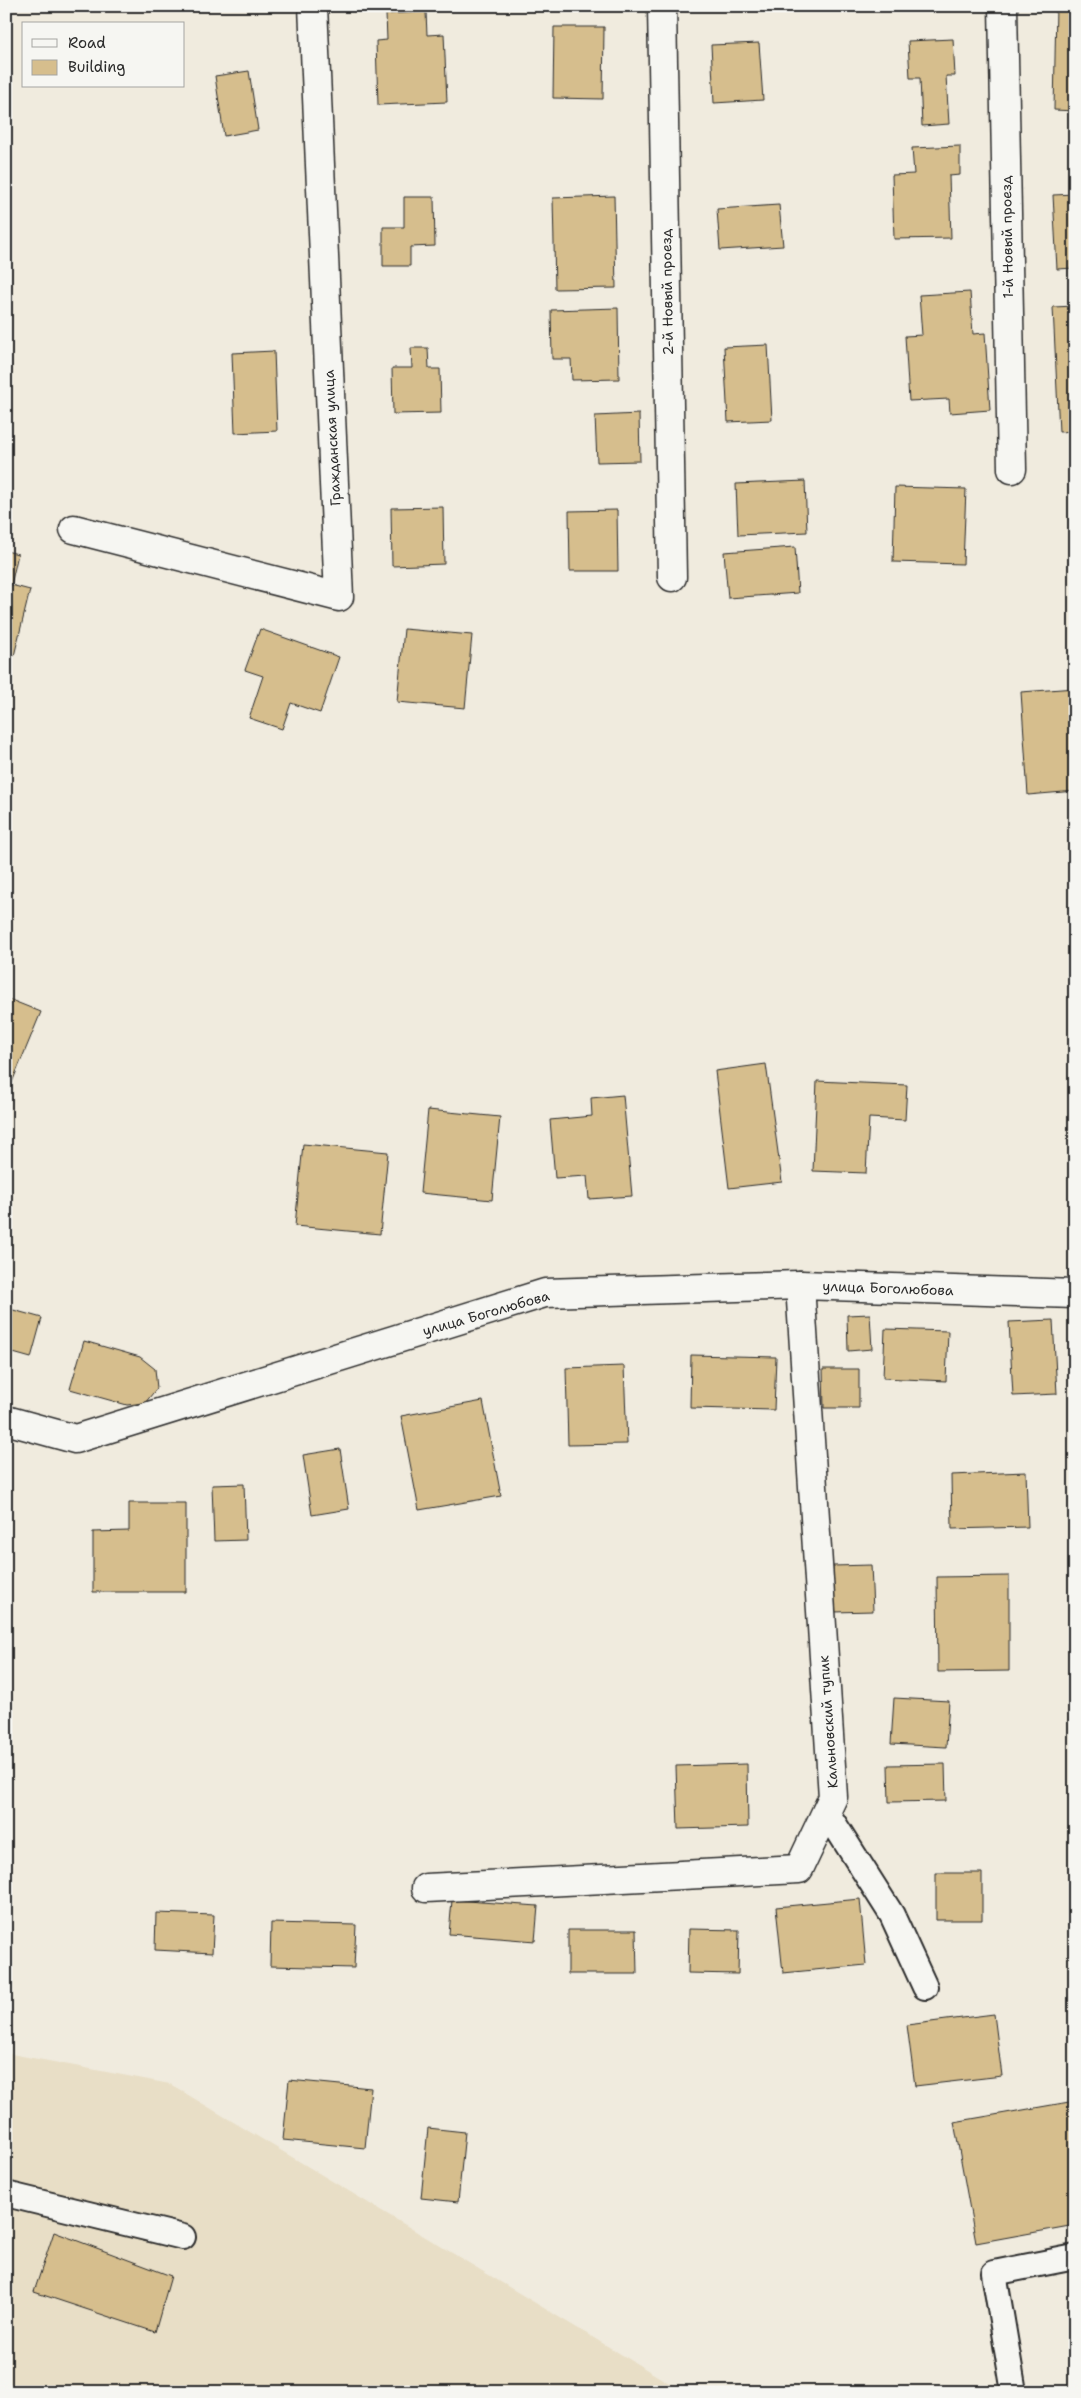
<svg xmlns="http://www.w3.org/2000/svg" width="1081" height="2398" viewBox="0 0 1081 2398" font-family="'Shantell Sans',sans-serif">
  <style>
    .built { fill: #e8dec6 }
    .building { fill: #d6be8d; stroke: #2b2b2b }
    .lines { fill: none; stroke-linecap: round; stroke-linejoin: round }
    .lane-casing { stroke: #2b2b2b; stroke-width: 28 }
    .street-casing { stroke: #2b2b2b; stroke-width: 31 }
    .secondary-casing { stroke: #2b2b2b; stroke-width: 31 }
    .lane { stroke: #f6f6f2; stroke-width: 24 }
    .street { stroke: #f6f6f2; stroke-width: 28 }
    .secondary { stroke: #f6f6f2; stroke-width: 28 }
    .labels { text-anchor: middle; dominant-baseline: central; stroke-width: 4.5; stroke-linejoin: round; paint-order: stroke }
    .street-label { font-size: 14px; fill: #2b2b2b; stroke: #f6f6f2 }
  </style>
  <rect width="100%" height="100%" fill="#f0ebde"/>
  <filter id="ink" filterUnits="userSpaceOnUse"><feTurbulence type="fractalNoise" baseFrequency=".02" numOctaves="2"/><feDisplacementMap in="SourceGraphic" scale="10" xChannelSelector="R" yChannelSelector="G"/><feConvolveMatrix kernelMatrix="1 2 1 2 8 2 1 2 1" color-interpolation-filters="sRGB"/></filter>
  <g filter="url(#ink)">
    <path class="built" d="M6 2053 170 2084 684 2392H6Z"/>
    <path class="building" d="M1056 6H1075V111L1054 110Z
      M426 12 427 35 444 34 447 102 378 105 376 41 387 40 386 14Z
      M554 27H604L603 99 553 98Z
      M953 39 955 76H946L949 124 922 126 920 78H910L908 41Z
      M759 43 763 100 714 103 711 45Z
      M249 71 258 130 224 136 215 76Z
      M960 146V175L949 176 951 238 894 239 892 175 914 174 912 148Z
      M1075 194V268L1057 269 1053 195Z
      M614 196 616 288 555 289 553 198Z
      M404 197H434L435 246 410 247V266H383V227H404Z
      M779 205 783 246 720 250 717 209Z
      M970 292 973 334 985 333 990 410 950 413 949 399 909 401 905 336 922 335 919 295Z
      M1075 306V431L1059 432 1053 307Z
      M618 308 619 379 572 380 571 359H552L551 310Z
      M768 345 772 420 728 422 724 347Z
      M411 348H428L429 369H440L441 413 393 414 392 368H412Z
      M274 351 277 431 235 433 232 353Z
      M639 414 640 461 597 462 595 416Z
      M805 481 807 532 738 535 736 484Z
      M895 487 966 489 963 564 893 562Z
      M443 507 444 564 392 566 391 508Z
      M617 510 618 571H570L569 511Z
      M1070 518H1075V563H1070Z
      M795 547 798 593 728 598 724 552Z
      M6 551 18 554 11 585 30 590 14 656 6 654Z
      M260 629 339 657 320 713 291 703 282 729 249 718 263 676 245 670Z
      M404 629 472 635 465 708 397 702Z
      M1075 688V791L1028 795 1021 692Z
      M6 998 41 1012 8 1092 6 1091Z
      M766 1064 782 1182 729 1188 715 1071Z
      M817 1081 907 1085 905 1120 869 1118 866 1173 813 1171Z
      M623 1095 632 1196 589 1199 587 1176 555 1178 550 1120 592 1116 591 1098Z
      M428 1110 500 1117 492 1200 420 1193Z
      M303 1144 388 1152 380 1234 295 1226Z
      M6 1308 42 1318 31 1358 6 1351Z
      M870 1314 872 1349 848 1351 847 1315Z
      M1053 1320 1057 1394 1013 1396 1009 1322Z
      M885 1329 948 1331 946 1381 883 1378Z
      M84 1341 140 1357 155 1369 157 1388 145 1403 127 1405 70 1389Z
      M691 1355 776 1357 774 1410 690 1408Z
      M624 1366 627 1444 568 1445 566 1368Z
      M823 1369H859V1408H824Z
      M483 1401 501 1496 419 1510 401 1416Z
      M340 1449 349 1509 312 1515 303 1455Z
      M1026 1472 1028 1527 952 1529 951 1475Z
      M244 1484 246 1540 214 1541 212 1485Z
      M6 1496H7L6 1570Z
      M129 1503H186V1592H93V1532L129 1531Z
      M871 1565 873 1611 834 1612 833 1566Z
      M1009 1576V1671L938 1672 937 1577Z
      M894 1698 949 1701 946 1747 891 1744Z
      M747 1764 748 1827 678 1829 676 1766Z
      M945 1764 946 1801 889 1802 888 1765Z
      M936 1873H982V1920H936Z
      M860 1899 866 1965 783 1973 776 1907Z
      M452 1900 538 1906 535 1941 449 1934Z
      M156 1913 214 1915 212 1953 155 1950Z
      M271 1923 356 1925 354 1968 270 1966Z
      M689 1929 739 1930 738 1974 688 1973Z
      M568 1930H636L637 1974H568Z
      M994 2014 1002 2076 915 2086 907 2025Z
      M289 2080 371 2088 365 2148 283 2140Z
      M1075 2101V2225L976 2243 954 2122Z
      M428 2128 465 2132 458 2202 421 2198Z
      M54 2232 171 2276 155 2332 34 2292Z"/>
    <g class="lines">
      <defs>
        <path id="lane" d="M826 1811 892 1915 925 1987
          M6 2194 183 2237
          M1014 2392 994 2273 1075 2257"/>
        <path id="street" d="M662 6 672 577
          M1003 6 1012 469
          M74 529 339 597 313 6
          M426 1888 799 1869 833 1797 800 1285"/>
        <path id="secondary" d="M6 1420 75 1439 545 1293 800 1285 1075 1294"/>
      </defs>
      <use href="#lane" class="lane-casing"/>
      <use href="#street" class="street-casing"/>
      <use href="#secondary" class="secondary-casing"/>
      <use href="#lane" class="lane"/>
      <use href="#street" class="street"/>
      <use href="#secondary" class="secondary"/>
    </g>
  </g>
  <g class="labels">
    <g class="street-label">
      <text transform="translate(1007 237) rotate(-91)">1-й Новый проезд</text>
      <text transform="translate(667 292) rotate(-91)">2-й Новый проезд</text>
      <text transform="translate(332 438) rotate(-93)">Гражданская улица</text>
      <text transform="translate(888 1288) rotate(2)">улица Боголюбова</text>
      <text transform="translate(486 1313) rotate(-16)">улица Боголюбова</text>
      <text transform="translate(828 1722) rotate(-94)">Кальновский тупик</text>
    </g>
  </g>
  <rect width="1081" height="2398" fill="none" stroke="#f6f6f2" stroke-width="25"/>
  <rect x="12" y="12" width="1056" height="2373" fill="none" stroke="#2b2b2b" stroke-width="2" filter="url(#ink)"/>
  <rect x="22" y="22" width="162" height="65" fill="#f6f6f2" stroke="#a5a5a2"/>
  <rect x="32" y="39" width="25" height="8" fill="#f6f6f2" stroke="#a5a5a2"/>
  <text x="68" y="48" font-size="15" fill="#2b2b2b">Road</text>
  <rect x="32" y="60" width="25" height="15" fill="#d6be8d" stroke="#a5a5a2"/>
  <text x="68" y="72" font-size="15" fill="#2b2b2b">Building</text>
</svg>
